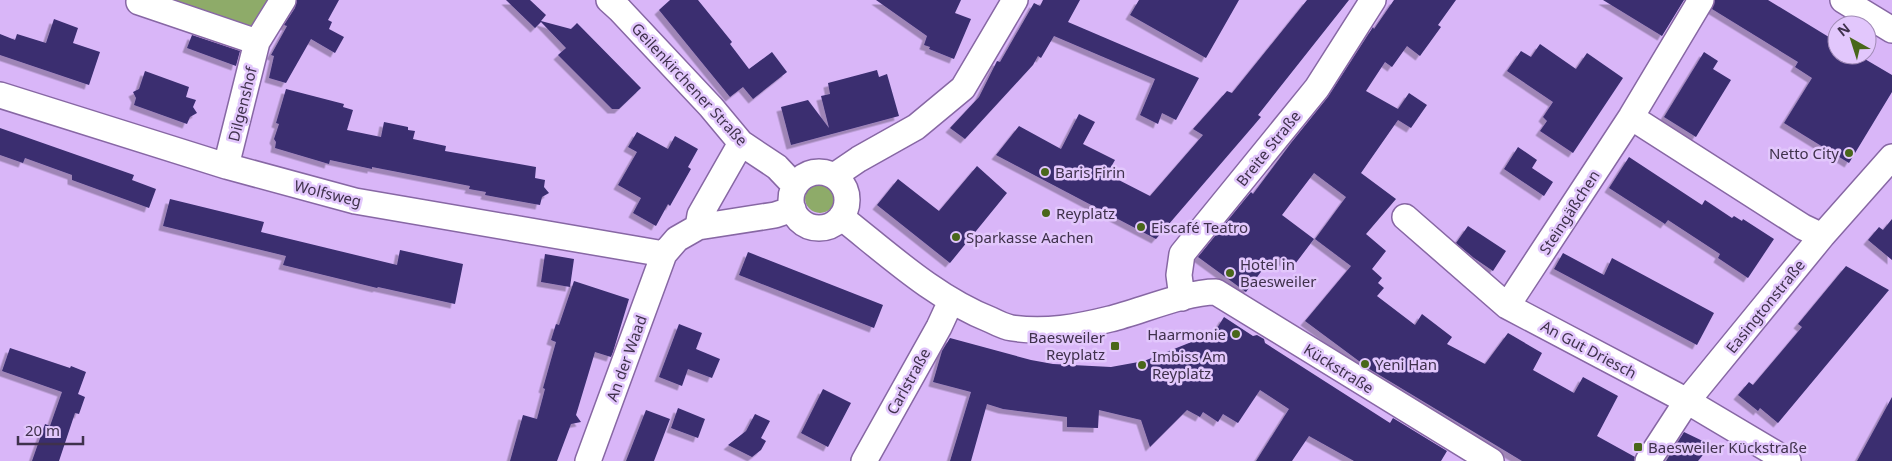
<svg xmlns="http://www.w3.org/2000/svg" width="1892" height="461" viewBox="0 0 1892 461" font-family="'Noto Sans',sans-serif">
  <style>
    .green { fill: #8eab69 }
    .building { fill: #3a2e70; filter: url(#shadow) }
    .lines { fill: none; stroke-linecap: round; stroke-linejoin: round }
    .street-casing { stroke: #8767a4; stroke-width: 28 }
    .street { stroke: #fff; stroke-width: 25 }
    .poi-dot { fill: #49671a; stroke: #e2c7fc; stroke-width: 2 }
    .labels { text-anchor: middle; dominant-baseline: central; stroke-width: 5; stroke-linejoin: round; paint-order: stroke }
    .street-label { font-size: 15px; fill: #3f314c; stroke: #e2c7fc }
    .poi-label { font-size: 15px; fill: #3f314c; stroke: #e2c7fc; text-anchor: start }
  </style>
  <defs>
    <filter id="shadow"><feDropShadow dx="-4.5" dy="4.5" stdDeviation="0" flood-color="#0004"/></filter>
  </defs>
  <rect width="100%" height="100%" fill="#d9b6f8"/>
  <path class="green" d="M157 0H273L255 32Z
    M805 198a15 15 0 1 1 30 0a15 15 0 1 1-30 0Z"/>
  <path class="building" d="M297 0H339L328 20 332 22 329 29 344 37 335 53 311 39 286 83 269 78 274 56 271 55 287 26 284 25 295 8Z
    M506 0H530L546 15 541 21 571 29 577 23 641 88 619 109H612L558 55 566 48 541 22 535 28Z
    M670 0H698L732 42 730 44 749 69 772 52 787 72 753 99 743 87 730 97 659 10Z
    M876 0H961L955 13 971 19 954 59 929 49 930 47 924 45 927 36Z
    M1043 0H1080L1068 22 1199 78 1176 120 1162 113 1158 124 1140 115 1155 79 1054 36 1041 58 1038 56 1033 65 965 139 950 128 979 97 997 61 1000 62 1034 3 1040 6Z
    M1139 0H1239L1206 58 1130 15Z
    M1307 0H1349L1258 115 1261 117 1156 239 996 155 1019 126 1061 149 1079 114 1095 122 1083 144 1115 160 1107 174 1150 196 1203 135 1193 129 1227 91 1232 93Z
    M1394 0H1456L1438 25 1441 27 1420 56 1407 46 1392 67 1385 62 1366 91 1398 109 1409 93 1427 105 1411 128 1398 120 1361 173 1396 199 1366 234 1386 251 1372 269 1382 278 1378 283 1384 288 1377 296 1415 325 1422 314 1452 337 1447 344 1485 364 1508 333 1542 353 1533 370 1574 393 1583 377 1618 396 1597 436 1635 457 1634 461H1522L1371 370 1305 321 1351 266 1315 239 1346 197 1314 173 1282 215 1314 239 1292 268 1278 256 1269 267 1266 265 1246 292 1198 257 1251 192 1253 194 1291 143 1328 97 1373 27 1374 29Z
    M1603 0H1684L1662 36Z
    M1715 0H1768L1837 42V55H1858L1892 75V92L1849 163 1784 123 1812 78 1795 67 1798 62 1712 9Z
    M54 19 78 28 73 43 100 52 89 85 0 55V34L15 40 17 34 46 43Z
    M192 35 240 51 236 66 187 48Z
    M1540 44 1576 69 1587 53 1623 78 1573 153 1540 131 1547 121 1543 117 1553 102 1507 71 1521 51 1531 57Z
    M1704 52 1718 61 1713 69 1731 80 1696 137 1664 117Z
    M877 70 879 77 887 74 899 116 791 145 781 107 808 100 829 128 821 96 830 94 828 83Z
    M145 71 189 87 186 97 196 100 193 107 197 113 190 117 187 124 134 105 136 98 133 92 139 89Z
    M286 89 344 104 343 107 353 110 347 130 381 137 384 122 408 127V130L415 131 413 139 446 146 445 151 536 167 535 178 545 180 544 187 549 193 542 197 540 205 485 195 486 192 469 189 470 186 372 167V169L330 160 329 164 275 148 276 142 274 139 279 124 276 123Z
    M0 128 134 175 132 180 156 189 149 208 72 180V175L25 158 23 163 0 155Z
    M637 132 668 149 675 136 698 149 688 167 691 169 670 206 668 204 656 226 633 213 641 198 618 185 637 152 628 147Z
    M1518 147 1537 160 1532 168 1553 182 1544 196 1504 169Z
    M1629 157 1702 205 1705 200 1732 218 1734 216 1742 221 1743 219 1774 239 1748 278 1718 258 1720 254 1668 220 1665 224 1609 188Z
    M977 166 1007 193 950 263 877 205 898 179 939 211Z
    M170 199 264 222 261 232 397 265 400 250 463 264 455 304 378 287 377 288 283 265 286 256 163 226Z
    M1892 219V260L1868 240 1879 227 1883 230Z
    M1468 226 1506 251 1493 271 1474 258 1456 243Z
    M748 252 883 305 874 328 739 275Z
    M1563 253 1604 275 1612 258 1714 313 1697 345 1554 269Z
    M545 254 574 259 570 287 541 282Z
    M1846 266 1889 290 1778 423 1760 408 1758 411 1738 395 1749 382 1753 385 1802 327 1798 324Z
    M574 281 629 299 613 352 611 357 595 352 576 415 581 422 571 424 557 461H510L523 415 537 419 545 389 543 388 556 342 551 340 556 324 559 325Z
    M1224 317 1253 336 1257 335 1264 339 1265 343 1390 423 1393 418 1447 451 1441 461H1354L1309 436 1292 461H1256L1289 409 1260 390 1238 423 1223 414 1218 422 1203 412 1200 417 1187 410 1150 447 1141 420 1099 410 1098 428 1067 427V417L1003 409 987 404 971 461H950L971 392 933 382 942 351 950 338 1031 360 1053 364 1111 367 1144 361 1214 333Z
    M679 324 702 333 696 349 720 359 712 378 688 369 682 386 659 377Z
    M10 348 70 368 71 366 86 372 78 394 85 397 79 414 75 413 59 461H32L45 424 50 426 62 392 2 371Z
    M823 389 851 403 828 447 801 433Z
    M1892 397V461H1857Z
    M678 408 705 419 698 438 671 428Z
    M646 410 670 419 654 461H626Z
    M755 414 770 421 761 438 766 441 761 450 752 457 728 445 746 431Z
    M1684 432 1711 445 1698 461H1666Z"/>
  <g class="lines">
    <defs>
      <path id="street" d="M140 0 139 2 257 42
        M609 0 620 10 711 107 741 143 777 167 795 186
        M1843 0 1892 30
        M0 95 226 166 355 201 664 254
        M1631 117 1803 227 1822 236
        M226 166 257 42 283 0
        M791 200a28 28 0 1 1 56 0a28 28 0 1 1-56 0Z
        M834 176 859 159 916 127 963 88 1015 0
        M841 217C888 254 935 298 991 320 997 323 1005 327 1012 328 1045 333 1078 327 1110 319 1142 311 1185 292 1216 292L1491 461
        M1405 217 1507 306 1687 401 1788 461
        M698 227 700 215 741 143
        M1182 298 1179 275 1182 254 1317 88 1373 0
        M1507 306 1631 117 1701 0
        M588 461 664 254 677 239 698 227 775 215 793 209
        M864 461 939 327 951 301
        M1648 461 1687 401 1822 236 1892 157"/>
    </defs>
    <use href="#street" class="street-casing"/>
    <use href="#street" class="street"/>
  </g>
  <g class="poi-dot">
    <circle cx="1849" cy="153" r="5"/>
    <circle cx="1045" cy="172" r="5"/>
    <circle cx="1046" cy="213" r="5"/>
    <circle cx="1141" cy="227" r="5"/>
    <circle cx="956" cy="237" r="5"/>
    <circle cx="1230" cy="273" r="5"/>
    <circle cx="1236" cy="334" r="5"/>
    <rect x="1110" y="341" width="10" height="10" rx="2.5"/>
    <circle cx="1365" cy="364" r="5"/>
    <circle cx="1142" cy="365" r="5"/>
    <rect x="1633" y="442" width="10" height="10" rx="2.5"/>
  </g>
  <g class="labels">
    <g class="street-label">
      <text transform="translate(690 84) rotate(47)">Geilenkirchener Straße</text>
      <text transform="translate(242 104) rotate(-76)">Dilgenshof</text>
      <text transform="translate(1268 148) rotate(-51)">Breite Straße</text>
      <text transform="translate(328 193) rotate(14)">Wolfsweg</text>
      <text transform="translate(1569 212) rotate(-57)">Steingäßchen</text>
      <text transform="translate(1765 306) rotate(-51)">Easingtonstraße</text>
      <text transform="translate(1589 349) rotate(28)">An Gut Driesch</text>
      <text transform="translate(626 358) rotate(-70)">An der Waad</text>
      <text transform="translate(1339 368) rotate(32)">Kückstraße</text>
      <text transform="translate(908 381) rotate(-61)">Carlstraße</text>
    </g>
    <g class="poi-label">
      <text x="1839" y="153" text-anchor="end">Netto City</text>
      <text x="1055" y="172">Baris Firin</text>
      <text x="1056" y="213">Reyplatz</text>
      <text x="1151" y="227">Eiscafé Teatro</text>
      <text x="966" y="237">Sparkasse Aachen</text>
      <text x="1240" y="264">Hotel in<tspan x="1240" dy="17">Baesweiler</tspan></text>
      <text x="1226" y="334" text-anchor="end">Haarmonie</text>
      <text x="1105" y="337" text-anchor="end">Baesweiler<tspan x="1105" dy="17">Reyplatz</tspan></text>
      <text x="1152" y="356">Imbiss Am<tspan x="1152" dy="17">Reyplatz</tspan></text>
      <text x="1375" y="364">Yeni Han</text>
      <text x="1648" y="447">Baesweiler Kückstraße</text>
    </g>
  </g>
  <g transform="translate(1852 40) rotate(321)"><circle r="24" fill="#e2c7fc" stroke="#a18bb6"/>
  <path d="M0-4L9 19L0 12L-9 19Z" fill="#49671a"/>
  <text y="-8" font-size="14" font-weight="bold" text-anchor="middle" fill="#3f314c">N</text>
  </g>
  <path d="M18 436v8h65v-8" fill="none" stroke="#3f314c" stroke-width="2.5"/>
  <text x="25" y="436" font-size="15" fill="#3f314c" stroke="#e2c7fc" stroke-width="4" paint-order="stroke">20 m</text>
</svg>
